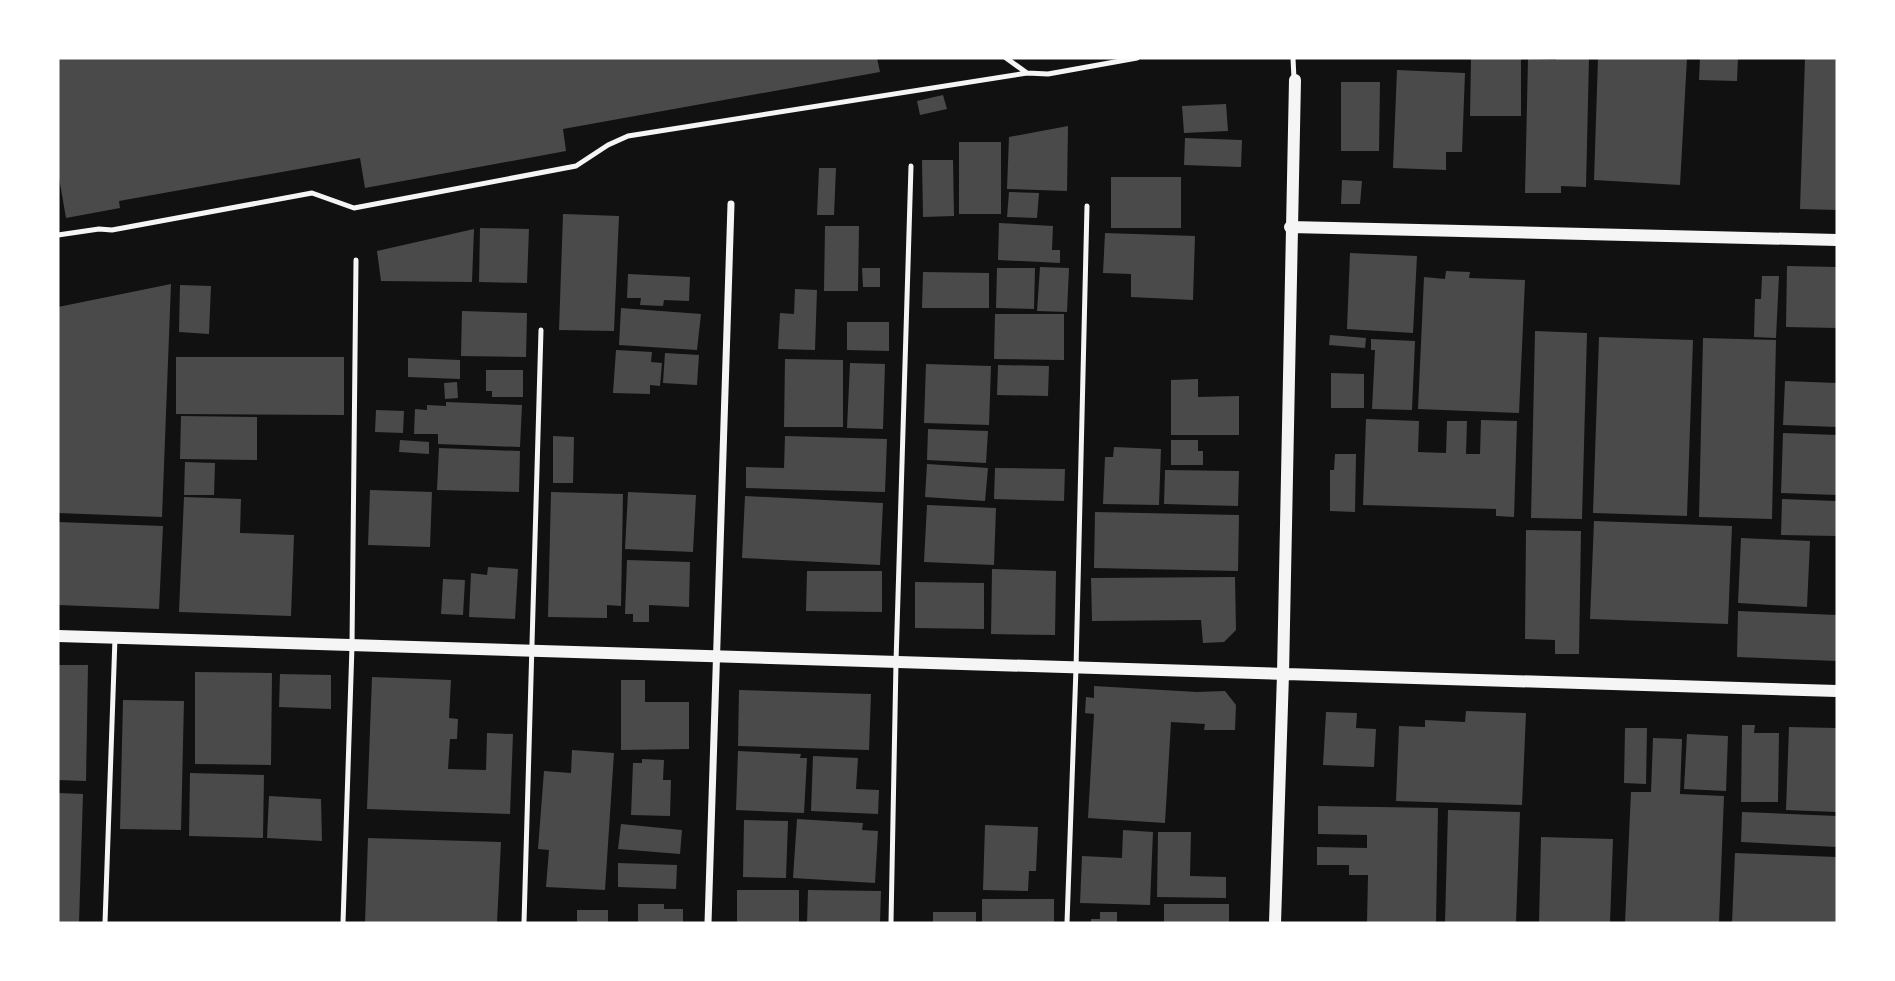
<svg xmlns="http://www.w3.org/2000/svg" width="1895" height="981" viewBox="0 0 1895 981" font-family="'DM Sans',sans-serif">
  <style>
    .building { fill: #4a4a4a }
    .lines { fill: none; stroke-linecap: round; stroke-linejoin: round }
    .service { stroke: #f5f5f5; stroke-width: 5 }
    .minor { stroke: #f5f5f5; stroke-width: 7 }
    .tertiary { stroke: #f5f5f5; stroke-width: 12 }
  </style>
  <rect width="100%" height="100%" fill="#111"/>
  <path class="building" d="M58 58H877L880 72 563 129 566 151 365 188 360 158 119 201 120 208 66 218 58 172Z
    M1556 58H1589L1586 187 1561 186V193H1525L1528 59 1556 60Z
    M1598 58H1687L1680 185 1594 180Z
    M1700 58H1738L1737 81 1699 80Z
    M1805 58H1837V210L1800 209Z
    M1471 59H1521V116H1470Z
    M1397 70 1465 73 1462 152H1446V170L1393 168Z
    M1341 82H1380L1379 151H1341Z
    M943 95 947 109 920 115 917 101Z
    M1226 104 1228 131 1184 133 1182 106Z
    M1068 126 1067 191 1007 189 1009 137Z
    M1185 138 1242 140 1241 167 1184 165Z
    M959 142H1001V214H959Z
    M922 160H953L954 216 923 217Z
    M819 168H836L834 215H817Z
    M1111 177H1181V228H1111Z
    M1342 180 1362 181 1360 204H1341Z
    M1009 192 1039 193 1037 218 1007 217Z
    M563 214 619 216 614 331 559 330Z
    M999 223 1053 226 1052 250H1060V263L998 260Z
    M825 226H859L858 291H824Z
    M480 228 529 229 527 283 479 282Z
    M474 229 472 282 381 281 377 251Z
    M1105 233 1195 236 1193 300 1131 297V274L1103 273Z
    M1350 253 1417 256 1413 333 1347 329Z
    M1787 266 1837 267V328L1786 327Z
    M1040 267 1069 268 1067 312 1037 311Z
    M862 268H880V287H863Z
    M997 268H1035L1034 309 996 308Z
    M1446 271 1470 272 1469 278 1525 280 1519 413 1418 409 1424 277 1445 279Z
    M923 272 989 273V308H922Z
    M628 274 690 277 689 301 664 300 663 306 640 305 641 298H627Z
    M1762 276H1779L1776 338 1754 337 1755 299H1761Z
    M171 284 162 517 58 513V307Z
    M180 285 211 286 209 334 179 332Z
    M795 289 817 290 815 350 778 349 780 313 794 314Z
    M621 308 701 314 697 350 619 345Z
    M462 311 527 313 526 357 461 356Z
    M995 314H1064V360L994 359Z
    M847 322H889V351L847 350Z
    M1535 331 1587 333 1582 519 1531 518Z
    M1330 335 1366 338 1365 348 1329 345Z
    M1599 337 1693 340 1687 516 1593 513Z
    M1703 338 1776 340 1772 519 1699 517Z
    M1371 339 1415 341 1412 410 1372 409 1375 350H1371Z
    M616 350 652 352 651 362 662 363 660 386 650 385V394L613 393Z
    M665 353 699 355 697 385 663 383Z
    M176 357H344V415L176 414Z
    M408 358 460 360V379L408 377Z
    M785 359 843 360V427H784Z
    M850 363 885 364 883 429 847 428Z
    M926 364 991 366 989 425 924 423Z
    M998 365 1049 366 1048 396 997 395Z
    M486 370H523V397H492V391H486Z
    M1331 373 1364 374V408H1331Z
    M1198 379V397L1239 396V435H1171V380Z
    M1785 381 1837 383V427L1783 425Z
    M457 382 458 398 445 399 444 383Z
    M446 402 522 405 520 447 438 444V434H414L415 409 427 410V405L446 406Z
    M376 410 404 411 403 433 375 432Z
    M181 416 257 417V460L180 459Z
    M1366 419 1419 421 1418 452 1446 453 1447 421H1467L1466 454H1480L1481 420 1517 421 1514 517 1496 516V509L1363 505Z
    M928 429 988 431 986 463 927 460Z
    M1783 433 1837 435V495L1781 493Z
    M553 436 574 437 573 483H553Z
    M785 436 887 439 885 492 746 488V467L784 468Z
    M400 440 429 442V454L399 452Z
    M1171 440H1198V451H1203V465H1171Z
    M1114 447 1161 449 1159 505 1103 504 1105 457H1113Z
    M439 448 520 451 519 492 437 490Z
    M1335 454H1356L1355 512 1330 511V470H1334Z
    M185 462 215 463 214 495H184Z
    M927 464 988 468 985 501 925 497Z
    M995 468 1065 469 1064 501 994 499Z
    M1165 470 1239 471 1238 506 1164 504Z
    M370 490 432 492 430 547 368 545Z
    M551 492 623 494 621 606 607 605V618L548 617Z
    M628 492 696 495 693 552 625 549Z
    M745 496 883 503 880 565 742 558Z
    M184 497 241 499 240 533 294 535 291 616 179 612Z
    M1782 499 1837 501V536L1781 535Z
    M927 505 996 508 994 565 924 562Z
    M1095 512 1239 515 1238 571 1094 568Z
    M1594 521 1732 526 1728 624 1590 619Z
    M58 522 163 526 159 609 58 605Z
    M1526 530 1581 531 1579 654H1555V640L1525 639Z
    M1741 538 1810 541 1807 607 1738 603Z
    M627 560 690 562 689 607 649 605V622H633V614H625Z
    M488 567 518 569 515 619 469 617 471 573 487 575Z
    M992 569 1056 571 1055 635 991 634Z
    M807 571H882V612L806 611Z
    M1235 577 1236 630 1224 642 1203 643 1201 620 1092 621 1091 578Z
    M443 579 465 580 463 615 441 614Z
    M915 582 984 583V629L915 628Z
    M1738 611 1837 615V661L1737 657Z
    M58 665H88L86 781 58 780Z
    M195 672 272 673 271 765 195 764Z
    M280 674 331 675V709L279 707Z
    M372 677 451 680 449 718 458 719 457 739H450L448 769 486 770 487 733 513 734 510 814 367 809Z
    M621 680H645V702H689V749L621 750Z
    M1094 686 1197 692 1225 691 1236 705 1235 730H1204L1205 724 1171 722 1165 823 1088 818 1094 714 1085 713 1086 697 1094 698Z
    M739 690 871 694 869 750 738 746Z
    M123 700 184 701 181 830 120 829Z
    M1466 711 1526 713 1522 805 1396 801 1399 726 1425 727V720L1465 722Z
    M1326 712 1357 713 1356 728 1376 729 1374 767 1323 765Z
    M1742 725H1755L1754 733H1779L1778 802H1741Z
    M1789 727 1837 728 1836 812 1786 810Z
    M1625 728H1647L1646 784 1624 783Z
    M1687 734 1728 736 1726 791 1684 789Z
    M1653 738 1682 739 1680 794 1724 796 1719 923H1625L1631 792H1651Z
    M572 750 614 753 605 890 546 887 549 850 538 849 544 771 571 773Z
    M738 751 801 754 800 758H807L804 813 736 810Z
    M813 756 858 758 856 789 879 790 878 814 811 811Z
    M642 759 664 760 663 780H671L670 816 631 815 633 763H642Z
    M190 773 264 775 263 838 189 836Z
    M58 793 83 794 79 923H58Z
    M269 796 321 799 322 841 267 838Z
    M1318 806 1438 808 1436 923H1367L1368 875H1349V865H1317V847L1367 848V835L1318 834Z
    M1448 810 1520 812 1516 923H1445Z
    M1742 812 1837 816V847L1741 842Z
    M797 819 863 823 862 830 878 831 875 883 793 878Z
    M744 820 788 821 786 878 743 877Z
    M621 824 682 830 680 854 618 849Z
    M985 825 1038 827 1036 871H1029L1028 891 983 890Z
    M1123 830 1153 832 1150 905 1080 903 1082 856 1122 858Z
    M1158 832H1191L1190 876 1226 877V898L1157 897Z
    M1541 837 1613 839 1610 923H1539Z
    M368 838 501 842 497 923H365Z
    M1735 853 1837 857V923H1732Z
    M618 863 677 865 676 889 618 887Z
    M737 890H799V923H737Z
    M808 890 881 891 880 923H807Z
    M982 899H1054V923H982Z
    M638 904H664V909H683V923H638Z
    M1164 904H1229V923H1164Z
    M577 910H608V923H577Z
    M933 912H976V923H933Z
    M1100 912H1117V923H1091V919H1100Z"/>
  <g class="lines">
    <path class="service" d="M1006 58 1027 73 1048 74 1137 58
      M1293 58 1294 79
      M58 235 99 229 112 230 312 193 354 208 576 166 608 145 628 136 1027 73
      M105 923 115 638
      M343 923 352 646 356 260
      M524 923 541 330
      M891 923 896 662 911 166
      M1067 923 1076 668 1087 206"/>
    <path class="minor" d="M708 923 731 204"/>
    <path class="tertiary" d="M1290 227 1837 240
      M58 636 1837 691
      M1275 923 1283 674 1295 80"/>
  </g>
  <rect width="1895" height="981" fill="none" stroke="#ffffff" stroke-width="119"/>
</svg>
